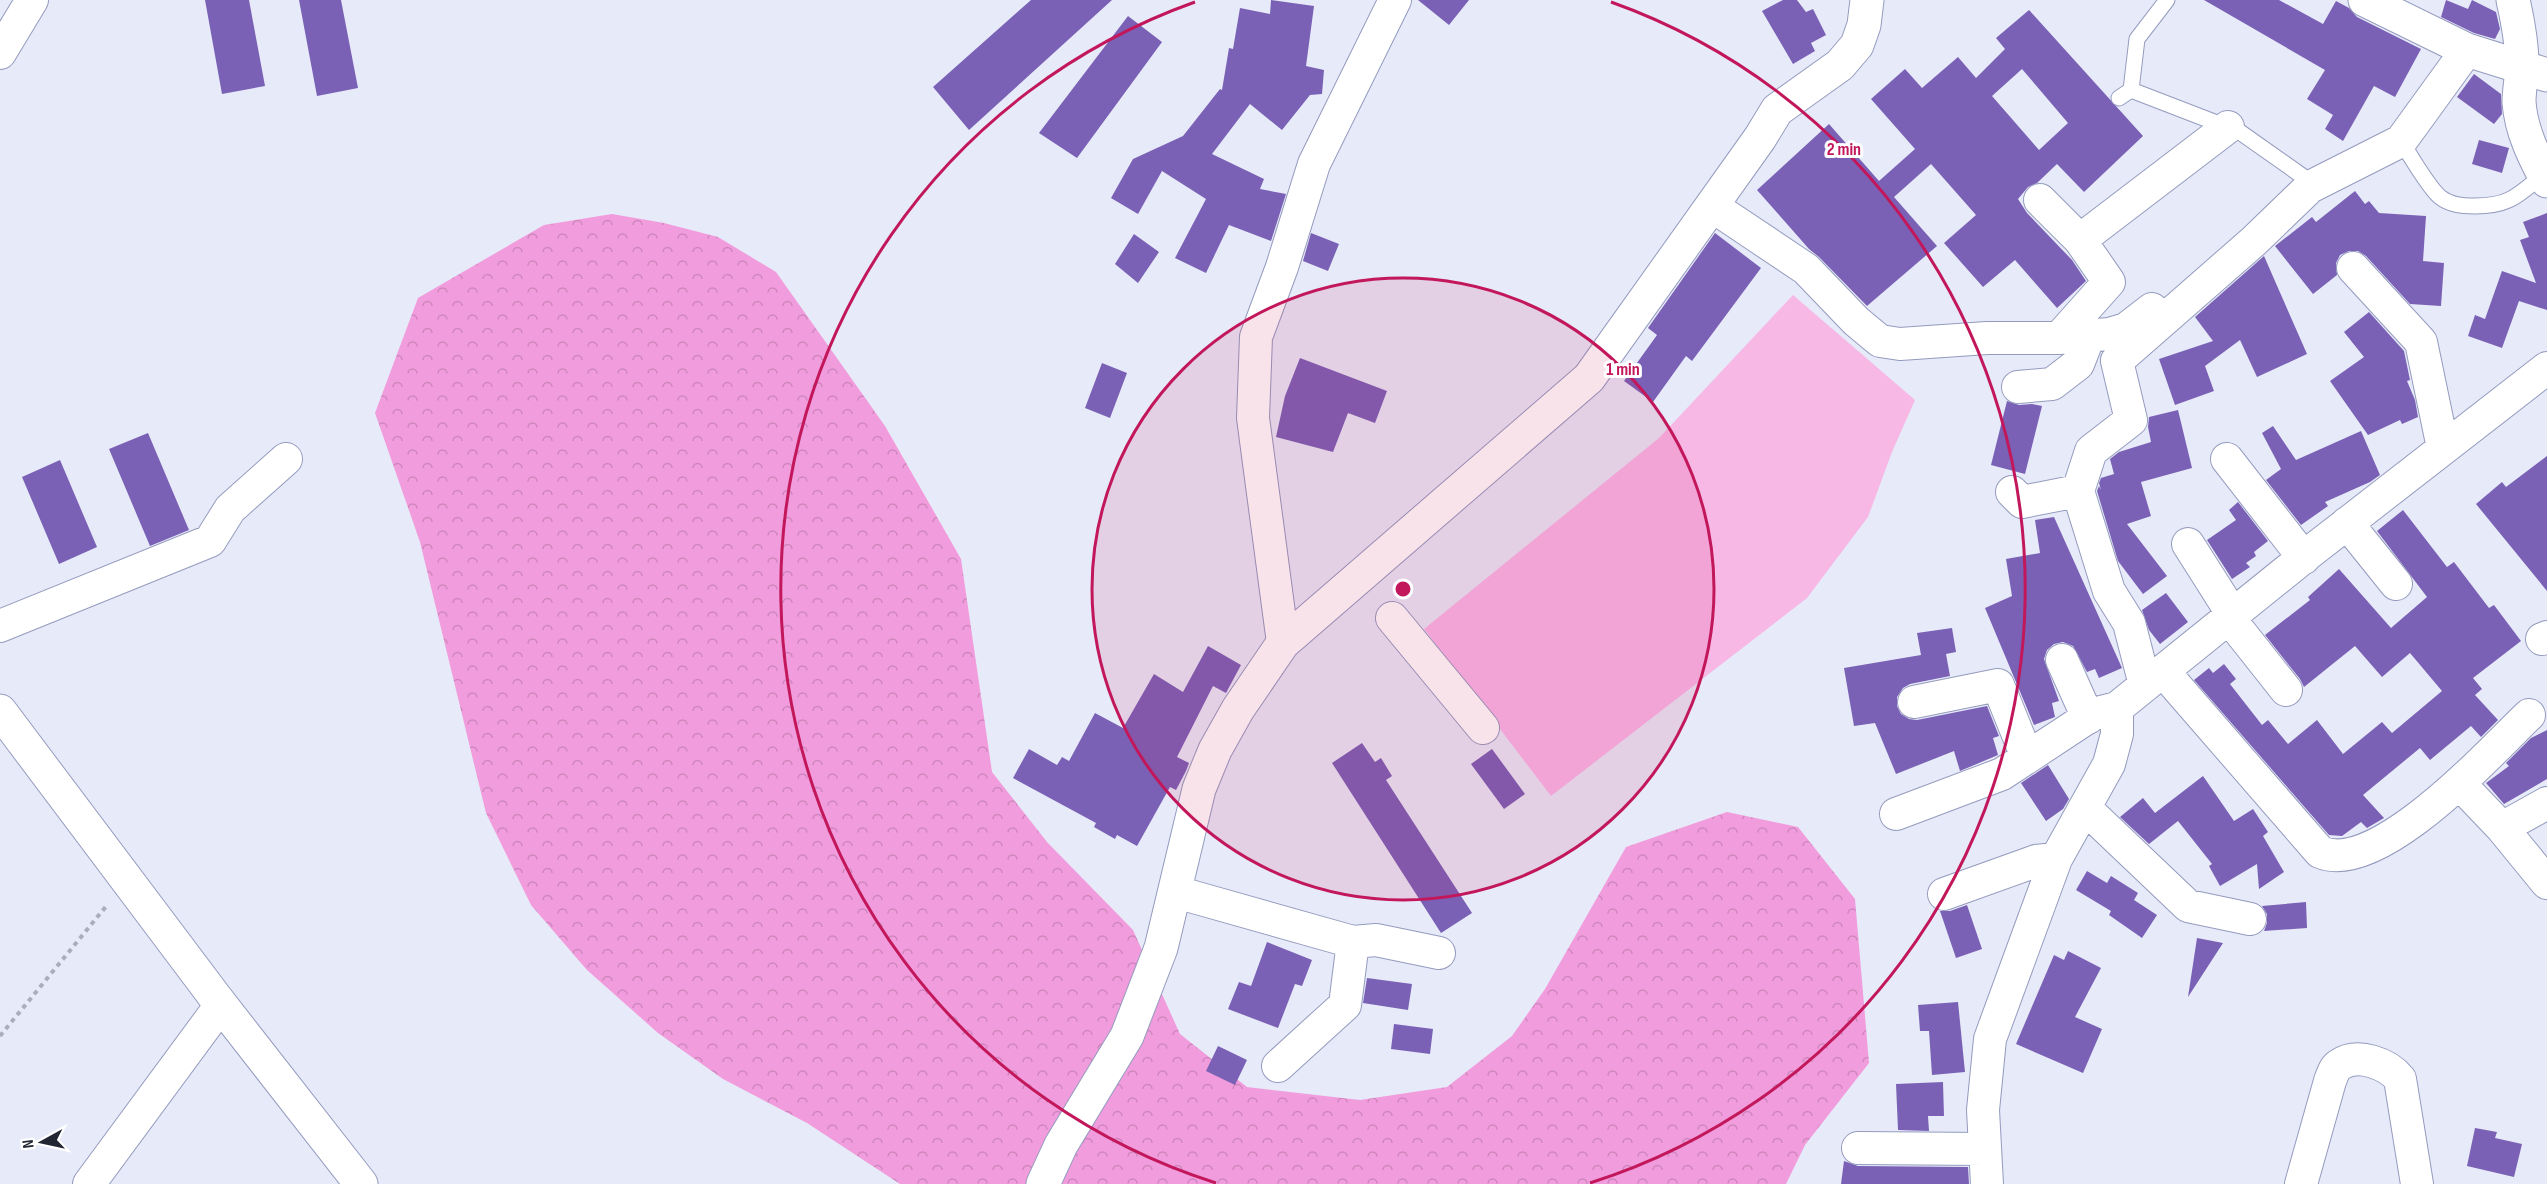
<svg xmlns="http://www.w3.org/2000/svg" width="2547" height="1184" viewBox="0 0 2547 1184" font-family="'Sofia Sans Condensed',sans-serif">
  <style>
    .forest { fill: url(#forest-crowns) }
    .garden { fill: #f7b8e6 }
    .building { fill: #7a61b5; fill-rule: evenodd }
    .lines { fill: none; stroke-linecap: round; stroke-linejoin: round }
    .service-casing { stroke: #949bbe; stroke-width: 17 }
    .minor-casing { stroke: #949bbe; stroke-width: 34 }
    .tertiary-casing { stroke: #949bbe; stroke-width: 35 }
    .secondary-casing { stroke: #949bbe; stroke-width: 35 }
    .path { stroke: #aaadbc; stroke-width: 4; stroke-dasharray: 4.5 4.5; stroke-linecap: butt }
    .service { stroke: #fff; stroke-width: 15 }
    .minor { stroke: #fff; stroke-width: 32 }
    .tertiary { stroke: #fff; stroke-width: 33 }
    .secondary { stroke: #fff; stroke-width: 33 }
    .ring { fill: none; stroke: #c2185b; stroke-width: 3 }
    .centre { fill: #c2185b; stroke: #fff; stroke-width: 3 }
    .ring-label { font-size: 18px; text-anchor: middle; font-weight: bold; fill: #c2185b; stroke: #fff; stroke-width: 6; stroke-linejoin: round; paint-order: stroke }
  </style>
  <defs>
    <pattern id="forest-crowns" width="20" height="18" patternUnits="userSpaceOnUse" patternTransform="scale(1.5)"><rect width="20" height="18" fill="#f19cdc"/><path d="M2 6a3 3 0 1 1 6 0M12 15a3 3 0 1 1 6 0" fill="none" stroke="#ce86bd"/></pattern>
  </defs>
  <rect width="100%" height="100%" fill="#e7eaf9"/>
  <path class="forest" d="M612 214 664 223 718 237 776 272 885 426 961 559 992 772 1047 842 1133 930 1180 1034 1247 1087 1360 1100 1447 1087 1512 1036 1545 989 1626 847 1727 812 1798 827 1855 899 1869 1063 1805 1145 1786 1184H900L807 1123 723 1079 658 1033 587 970 531 905 486 813 420 542 375 413 418 298 544 225Z"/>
  <path class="garden" d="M1793 295 1915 400 1892 452 1868 517 1807 598 1551 796 1424 629 1659 438Z"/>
  <path class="building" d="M205 0H249L265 86 222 94Z
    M299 0H341L358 88 317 96Z
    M1031 0H1112L969 130 933 87Z
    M1271 0 1314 6 1306 66 1324 70 1322 94 1310 95 1282 130 1250 104 1212 154 1264 179 1260 189 1286 194 1271 241 1229 225 1206 273 1175 258 1206 199 1162 171 1138 214 1111 198 1133 159 1183 136 1220 89 1222 90 1229 48 1233 49 1240 8 1270 14Z
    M1418 0H1469L1449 25Z
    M1783 0H1797L1806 12 1813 9 1826 35 1811 43 1815 51 1793 64 1762 11Z
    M2204 0H2279L2323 24 2336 1 2349 8 2357 17 2421 49 2395 97 2374 86 2343 141 2325 129 2333 115 2307 99 2325 70Z
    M2446 0 2468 9 2472 0 2496 12 2500 29 2495 39 2474 33 2441 17Z
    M2029 10 2143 136 2084 192 2057 164 2037 183 2028 187 2018 199 2027 213 2072 260 2086 281 2057 308 2015 260 1983 287 1944 243 1976 215 1931 164 1894 197 1937 246 1867 306 1819 257 1809 249 1757 190 1829 124 1879 181 1915 149 1871 99 1905 69 1922 88 1958 57 1976 78 2005 49 1996 38ZM2022 69 2068 123 2039 150 1992 96Z
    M1128 16 1162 42 1077 158 1039 133Z
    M2474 74 2501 94 2502 114 2494 124 2457 97Z
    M2479 140 2509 148 2502 173 2472 164Z
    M2355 191 2365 204 2369 201 2379 213 2426 216 2423 261 2444 263 2441 306 2410 304 2366 256 2358 251H2349L2340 255 2336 263 2337 275 2313 294 2275 246 2312 217 2316 222Z
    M2547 213V310L2519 301 2502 348 2468 336 2475 315 2485 319 2502 271 2536 283 2520 240 2529 237 2523 222Z
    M1311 233 1339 244 1328 271 1303 261Z
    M1715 233 1761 268 1692 361 1686 356 1653 402 1624 381 1657 335 1648 328Z
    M1134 234 1159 252 1138 283 1115 264Z
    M2264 256 2307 354 2257 377 2240 340 2205 366 2214 391 2175 405 2159 359 2213 341 2195 317Z
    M2369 312 2404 351 2410 380 2407 381 2415 400 2418 417 2402 424 2400 420 2368 435 2330 381 2364 357 2344 332Z
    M1300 358 1387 391 1375 423 1348 413 1333 452 1276 437 1285 396Z
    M1102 363 1127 373 1110 418 1085 408Z
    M2007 401 2019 405 2032 404 2042 406 2025 474 1991 465Z
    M2178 410 2192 468 2141 482 2151 516 2127 524 2167 576 2143 594 2118 561 2097 491 2099 486 2101 490 2099 483 2101 478 2114 474 2110 459 2119 452 2151 442 2148 427 2149 417Z
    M2273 426 2296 460 2361 431 2380 475 2370 482 2325 502 2328 506 2301 525 2266 480 2281 469 2262 433Z
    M148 433 189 530 150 546 109 449Z
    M2547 456V591L2476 504 2502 482 2506 487Z
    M60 460 97 547 59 564 22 477Z
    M2238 502 2268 541 2254 552 2256 556 2246 563 2250 567 2232 579 2207 540 2236 520 2229 510Z
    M2403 510 2447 567 2454 562 2489 608 2494 605 2521 641 2473 678 2482 689 2475 695 2498 720 2481 737 2471 726 2430 760 2420 748 2363 795 2384 818 2367 828 2361 822 2342 836 2329 835 2194 680 2209 668 2213 673 2224 664 2236 679 2230 684 2262 725 2268 720 2288 744 2317 720 2343 754 2382 722 2392 733 2442 691 2410 653 2382 677 2355 646 2304 687 2300 679 2265 635 2310 600 2308 597 2339 569 2391 628 2427 597 2377 531Z
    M2054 517 2122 668 2099 678 2095 669 2087 672 2073 646 2063 642 2054 644 2047 650 2044 659 2059 701 2052 703 2055 717 2034 725 1985 608 2012 596 2006 559 2040 553 2035 520Z
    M2166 593 2188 622 2160 644 2149 630 2142 610Z
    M1952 628 1956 652 1946 654 1950 676 1910 684 1903 688 1897 697V706L1901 714 1909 719 1917 720 1987 706 1999 736 1993 738 1998 755 1960 771 1954 751 1896 774 1875 723 1854 726 1844 668 1921 655 1917 633Z
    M1208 646 1241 665 1226 693 1213 686 1177 757 1189 763 1186 771 1176 790 1170 787 1137 846 1117 835 1115 839 1094 827 1096 823 1013 778 1029 749 1057 765 1062 757 1069 761 1095 713 1123 728 1154 674 1183 692Z
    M2547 730V779L2504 804 2486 783 2509 766 2506 763 2531 738Z
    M1362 743 1375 762 1381 758 1392 776 1386 780 1472 913 1441 933 1332 763Z
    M1492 749 1525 794 1504 809 1471 764Z
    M2048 765 2069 799 2063 809 2046 821 2021 783Z
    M2203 776 2234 821 2253 809 2268 832 2263 836 2284 872 2259 889 2257 864 2220 886 2209 866 2212 864 2178 821 2149 844 2120 817 2143 798 2155 813Z
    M2087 871 2107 883 2111 876 2138 893 2134 900 2157 915 2142 938 2109 915 2111 911 2076 890Z
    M2306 902 2307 928 2264 931 2267 923V914L2262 906Z
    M1967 905 1982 949 1956 958 1940 911H1950Z
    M2197 938 2223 943 2188 997Z
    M1267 942 1312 960 1302 986 1295 984 1278 1028 1228 1009 1239 982 1251 986Z
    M2068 951 2101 968 2075 1017 2102 1029 2083 1073 2016 1044 2054 955 2064 960Z
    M1367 978 1412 984 1408 1010 1363 1003Z
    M1958 1002 1965 1072 1932 1075 1929 1031H1920L1918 1005Z
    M1394 1024 1433 1029 1430 1054 1391 1049Z
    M1218 1046 1247 1060 1235 1085 1206 1071Z
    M1943 1082 1944 1116H1928L1929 1131 1898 1130 1896 1084Z
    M2475 1128 2497 1132 2495 1138 2522 1144 2514 1177 2467 1166Z
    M1844 1161 1858 1166 1968 1167 1969 1184H1841Z"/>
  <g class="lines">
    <defs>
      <path id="service" d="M2131 90 2137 39 2167 0
        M2119 98 2131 90 2240 132 2315 185
        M2401 141C2410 155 2428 187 2440 197 2450 205 2462 206 2475 206 2510 206 2518 195 2544 174"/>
      <path id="minor" d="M0 53 32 0
        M2040 200 2080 240 2109 282 2059 338
        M1712 206 1806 269 1856 321 1880 341 1900 344 1987 338H2059L2109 334 2126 329 2152 309
        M2080 240 2228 127
        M2353 268 2421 342 2443 448
        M2018 387 2052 384 2078 364 2089 336
        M2227 459 2304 558
        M2012 492 2022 502 2078 491
        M2347 523 2396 584
        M2188 544 2233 615
        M1392 618 1483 728
        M2229 618 2286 690
        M0 626 210 541 230 509 286 459
        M2542 639 2547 637
        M1283 643 1253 418 1256 337 1282 267 1314 164 1395 0
        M2062 660 2088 718
        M2163 671 2320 852C2378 877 2490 752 2529 715
        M2145 685 2129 623 2109 591 2078 491 2091 451 2131 420 2117 361 2254 241 2310 187 2401 141 2467 50
        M1914 702 1998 685 2027 757
        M2459 783 2502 828 2547 883
        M2085 808 2188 906 2250 919
        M1896 814 2002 774 2093 714 2117 708
        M2502 828 2547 803
        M1176 892 1353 942 1376 940 1439 953
        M1944 894 2036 861 2056 859
        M1278 1066 1345 1005 1353 942
        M1858 1148 1985 1149
        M89 1184 221 1005
        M1987 1184 1983 1110 1990 1039 2056 859 2109 764 2117 734V708L2309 553 2547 368
        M2301 1184 2330 1081C2332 1076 2334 1068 2339 1065 2358 1052 2388 1064 2400 1079L2417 1184"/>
      <path id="tertiary" d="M2513 0C2518 22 2522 42 2522 65 2522 77 2519 89 2519 102 2521 131 2534 156 2547 181
        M0 711 215 997 361 1184
        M1043 1184 1061 1145 1127 1036 1161 948 1199 789 1215 750 1238 709 1283 643 1589 378 1760 138 1777 110 1840 65 1857 45 1864 25 1867 0"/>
      <path id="secondary" d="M2365 0 2467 50 2547 75"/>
    </defs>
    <use href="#service" class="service-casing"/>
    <use href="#minor" class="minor-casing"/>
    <use href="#tertiary" class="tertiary-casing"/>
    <use href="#secondary" class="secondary-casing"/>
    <path class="path" d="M0 1036 108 904"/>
    <use href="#service" class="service"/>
    <use href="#minor" class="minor"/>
    <use href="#tertiary" class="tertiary"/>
    <use href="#secondary" class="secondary"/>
  </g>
  <circle cx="1403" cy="589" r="311" fill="#c2185b" fill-opacity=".12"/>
  <g class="ring">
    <circle cx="1403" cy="589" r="311"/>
    <path d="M1216 1183A623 623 0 0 1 1195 2M1611 2A623 623 0 0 1 1590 1183"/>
  </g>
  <circle cx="1403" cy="589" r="9" class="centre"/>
  <g class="ring-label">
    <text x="1844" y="155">2 min</text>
    <text x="1623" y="375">1 min</text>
  </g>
  <g transform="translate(42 1142) rotate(262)" stroke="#ffffff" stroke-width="4.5" paint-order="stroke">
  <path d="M0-4.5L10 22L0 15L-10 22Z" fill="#222532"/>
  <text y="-9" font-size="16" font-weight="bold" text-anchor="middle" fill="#222532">N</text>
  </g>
</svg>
